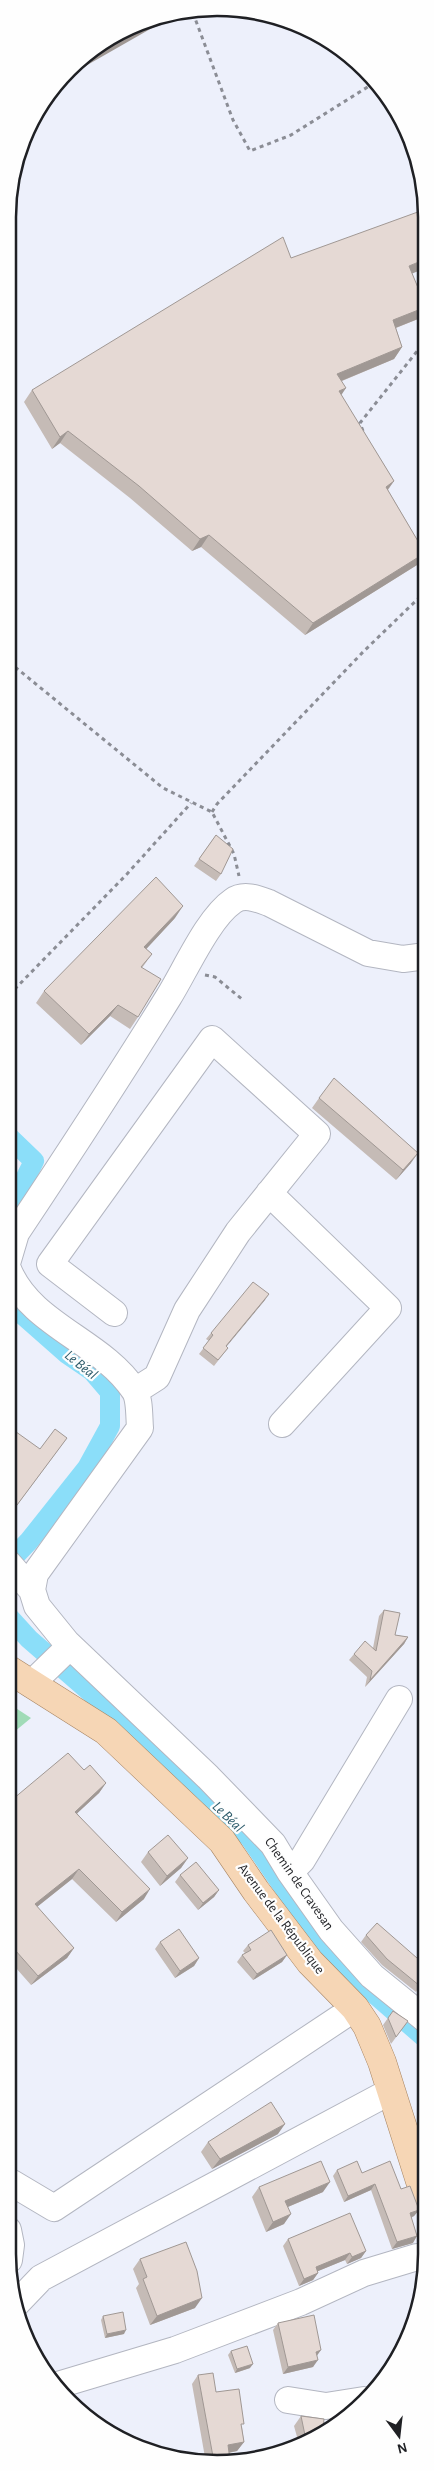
<svg xmlns="http://www.w3.org/2000/svg" width="434" height="2471" viewBox="0 0 434 2471" font-family="'Alegreya Sans',sans-serif">
  <style>
    .green { fill: #a0dbb7 }
    .lines { fill: none; stroke-linecap: round; stroke-linejoin: round }
    .canal { stroke: #8bdef9; stroke-width: 20 }
    .minor-casing { stroke: #b3b6c1; stroke-width: 28 }
    .major-casing { stroke: #a78462; stroke-width: 29 }
    .path { stroke: #8b8d95; stroke-width: 3; stroke-dasharray: 4 4; stroke-linecap: butt }
    .minor { stroke: #fff; stroke-width: 26 }
    .major { stroke: #f6d6b5; stroke-width: 28 }
    .wall { fill: #c5bbb6 }
    .shaded-wall { fill: #a09894 }
    .building { fill: #e5d9d4; stroke: #a09894 }
    .labels { text-anchor: middle; dominant-baseline: central; stroke-width: 4.5; stroke-linejoin: round; paint-order: stroke }
    .street-label { font-size: 14px; fill: #1f2024; stroke: #fefefe }
    .water-label { font-size: 15px; font-style: italic; fill: #2f5d6c; stroke: #fefefe }
    .rim { fill: none; stroke: #1f2024; stroke-width: 2.5 }
  </style>
  <rect width="100%" height="100%" fill="#edf0fb"/>
  <path class="green" d="M8 1703 31 1718 8 1737Z"/>
  <g class="lines">
    <path class="canal" d="M8 1213 34 1161 8 1136
      M8 1563 29 1541 87 1468 110 1426V1392L92 1371 67 1354 8 1302
      M8 1616 29 1639 165 1757 250 1838 323 1945 371 1991 425 2038"/>
    <defs>
      <path id="minor" d="M269 1193 388 1308 282 1424
        M8 1260 16 1233C68 1155 119 1077 168 998 185 971 208 918 233 901 244 893 258 899 269 903L368 953 403 959 426 956
        M8 1269C30 1325 102 1341 134 1390 140 1398 139 1417 140 1428L35 1574 32 1590 37 1606 67 1643 208 1777 273 1844 290 1872 331 1930 372 1976 425 2019
        M114 1313 50 1264 212 1039 317 1134 238 1232 187 1310 157 1377 135 1391
        M8 1563 32 1590
        M31 1684 64 1652 67 1643
        M290 1872 302 1860 399 1699
        M8 2186 12 2183 54 2208 355 2008
        M8 2230 11 2245 9 2260
        M17 2303 41 2278 391 2091
        M58 2385 175 2350 301 2302 364 2273 417 2257 425 2258
        M288 2400 326 2406 364 2400"/>
      <path id="major" d="M8 1669 106 1731 222 1841 256 1891 310 1962 355 2008 367 2026 382 2062 425 2197"/>
    </defs>
    <use href="#minor" class="minor-casing"/>
    <use href="#major" class="major-casing"/>
    <path class="path" d="M193 13 233 120 250 151 291 135 374 83
      M363 431 360 423 426 340
      M419 555 426 569
      M9 662 163 788 212 812 234 854 239 876
      M212 812 217 804 364 651 426 591
      M205 975 215 977 243 1000
      M9 995 127 874 191 803"/>
    <use href="#minor" class="minor"/>
    <use href="#major" class="major"/>
  </g>
  <path class="wall" d="M291 258 412 274 418 319 396 328 402 347 394 359 342 381 341 395 394 481 388 490 425 553 417 565 305 635 201 547 192 551 130 498 60 443 52 449 24 402 32 390Z
    M216 835 221 874 216 881 194 866Z
    M175 918 146 949 152 954 142 968 138 1017 130 1029 110 1016 81 1045 36 1003 44 991Z
    M319 1098 411 1163 396 1180 312 1108Z
    M265 1300 226 1346 228 1348 214 1366 199 1354 209 1341 206 1339 211 1333Z
    M8 1435 40 1449 67 1438 9 1516H8Z
    M384 1610 395 1635 408 1637 404 1644 365 1687 367 1677 349 1660 354 1654 373 1648 379 1616Z
    M84 1770 106 1783 99 1793 77 1813 144 1899 116 1922 72 1879 37 1907 74 1948 67 1958 31 1985 8 1959V1804Z
    M148 1852 188 1858 181 1868 160 1886 141 1862Z
    M180 1875 219 1890 214 1897 198 1910 175 1882Z
    M425 1906V1919L419 1916Z
    M366 1935 417 1958 425 1945V1978L416 1992 382 1965 361 1942Z
    M160 1942 199 1958 194 1966 175 1978 155 1949Z
    M248 1945 287 1955 282 1962 253 1980 237 1962 242 1955 245 1953 243 1951Z
    M393 2011 408 2021 391 2044 383 2025Z
    M278 2134 212 2169 201 2152 208 2142Z
    M337 2170 362 2173 401 2189 419 2210 414 2216 411 2218 413 2243 392 2249 371 2190 344 2202 333 2176Z
    M259 2187 323 2192 288 2207 284 2224 266 2232 252 2197Z
    M288 2239 366 2251 361 2258 347 2264 345 2260 318 2271V2273L313 2280 299 2286 283 2246Z
    M140 2259 195 2308 150 2325 136 2288 139 2284 133 2269Z
    M103 2316 124 2334 105 2338 101 2320Z
    M278 2323 317 2356 313 2367 283 2374 273 2330Z
    M231 2351 250 2368 235 2373 228 2355Z
    M198 2375 216 2392 242 2427 244 2442 237 2451 229 2453 230 2460 206 2463 192 2384Z
    M301 2416 323 2430 299 2444 294 2426Z"/>
  <path class="shaded-wall" d="M174 14 173 16 68 76 81 61 155 18 162 15Z
    M426 259V268L401 278 409 266Z
    M426 307 418 319 385 332 393 320Z
    M402 347 394 359 329 386 337 374Z
    M346 388 338 400 339 391Z
    M68 431 60 443 52 449 60 437Z
    M394 481 385 493 386 487Z
    M209 535 201 547 192 551 200 539Z
    M425 553 417 565 305 635 313 623Z
    M183 906 175 918 137 959 144 947Z
    M118 1005 110 1016 81 1045 89 1034Z
    M418 1153 411 1163 396 1180 403 1170Z
    M269 1294 265 1300 222 1352 226 1346Z
    M408 1637 404 1644 365 1687 370 1680Z
    M106 1783 99 1793 69 1821 75 1812Z
    M188 1858 181 1868 160 1886 167 1876Z
    M79 1869 72 1879 28 1914 35 1904Z
    M150 1889 144 1899 116 1922 122 1912Z
    M219 1890 214 1897 198 1910 203 1903Z
    M74 1948 67 1958 31 1985 38 1976Z
    M287 1955 282 1962 253 1980 257 1974Z
    M199 1958 194 1966 175 1978 180 1971Z
    M285 2124 278 2134 212 2169 220 2159Z
    M330 2182 323 2192 278 2211 285 2201Z
    M375 2184 371 2190 344 2202 348 2196Z
    M419 2210 414 2216 405 2220 410 2213Z
    M291 2214 284 2224 266 2232 273 2222Z
    M417 2236 413 2243 392 2249 397 2242Z
    M366 2251 361 2258 347 2264 352 2257Z
    M350 2253 345 2260 311 2274 316 2267Z
    M318 2273 313 2280 299 2286 304 2279Z
    M202 2298 195 2308 150 2325 157 2316Z
    M126 2330 124 2334 105 2338 107 2334Z
    M321 2350 316 2357V2352Z
    M318 2360 313 2367 283 2374 288 2367Z
    M253 2364 250 2368 235 2373 237 2369Z
    M244 2442 237 2451 221 2454 228 2445Z"/>
  <path class="building" d="M155 18 81 61 89 51Z
    M426 209V259L409 266 426 307 393 320 402 347 337 374 346 388 339 391 394 481 386 487 425 553 313 623 209 535 200 539 139 486 68 431 60 437 32 390 283 237 291 258Z
    M216 835 233 849 221 874 199 859Z
    M156 877 183 906 144 947 152 954 141 967 161 979 138 1017 118 1005 89 1034 44 991Z
    M334 1078 418 1153 403 1170 319 1098Z
    M253 1282 269 1294 226 1346 228 1348 218 1360 203 1348 213 1335 211 1333Z
    M12 1429 40 1449 55 1429 67 1438 14 1509 8 1505V1435Z
    M384 1610 400 1613 395 1635 408 1637 370 1680 372 1671 354 1654 365 1641 376 1651Z
    M68 1753 84 1770 90 1765 106 1783 75 1812 150 1889 122 1912 79 1869 35 1904 74 1948 38 1976 8 1942V1867L11 1864 8 1859V1804L13 1799Z
    M168 1835 188 1858 167 1876 148 1852Z
    M196 1862 219 1890 203 1903 180 1875Z
    M377 1923 417 1958 425 1945V1978L420 1986 387 1959 366 1935Z
    M179 1929 199 1958 180 1971 160 1942Z
    M271 1930 287 1955 257 1974 242 1955 251 1950 248 1945Z
    M393 2011 408 2021 396 2037 388 2018Z
    M271 2102 285 2124 220 2159 208 2142Z
    M321 2161 330 2182 285 2201 291 2214 273 2222 259 2187Z
    M357 2161 362 2173 390 2161 401 2189 410 2186 419 2210 410 2213 417 2236 397 2242 375 2184 348 2196 337 2170Z
    M350 2213 366 2251 352 2257 350 2253 316 2267 318 2273 304 2279 288 2239Z
    M186 2242 197 2271 202 2298 157 2316 143 2279 147 2277 140 2259Z
    M123 2312 126 2330 107 2334 103 2316Z
    M314 2315 321 2350 316 2352 318 2360 288 2367 278 2323Z
    M247 2346 253 2364 237 2369 231 2351Z
    M213 2373 216 2392 239 2389 244 2424H241L244 2442 228 2445 230 2460 214 2462 198 2375Z
    M301 2416 324 2419 323 2430 306 2440Z"/>
  <g class="labels">
    <g class="street-label">
      <text transform="translate(299 1884) rotate(55)">Chemin de Cravesan</text>
      <text transform="translate(281 1919) rotate(53)">Avenue de la République</text>
    </g>
    <g class="water-label">
      <text transform="translate(81 1365) rotate(39)">Le Béal</text>
      <text transform="translate(228 1817) rotate(44)">Le Béal</text>
    </g>
  </g>
  <path d="M0 0H434V2471H0ZM217 16H217A201 201 0 0 1 418 217V2254A201 201 0 0 1 217 2455H217A201 201 0 0 1 16 2254V217A201 201 0 0 1 217 16Z" fill="#fefefe" fill-rule="evenodd"/>
  <path class="rim" d="M217 16H217A201 201 0 0 1 418 217V2254A201 201 0 0 1 217 2455H217A201 201 0 0 1 16 2254V217A201 201 0 0 1 217 16Z"/>
  <g transform="translate(399 2436) rotate(165)" stroke="#fefefe" stroke-width="4" paint-order="stroke">
  <path d="M0-4L9 19L0 12L-9 19Z" fill="#1f2024"/>
  <text y="-8" font-size="14" font-weight="bold" text-anchor="middle" fill="#1f2024">N</text>
  </g>
</svg>
